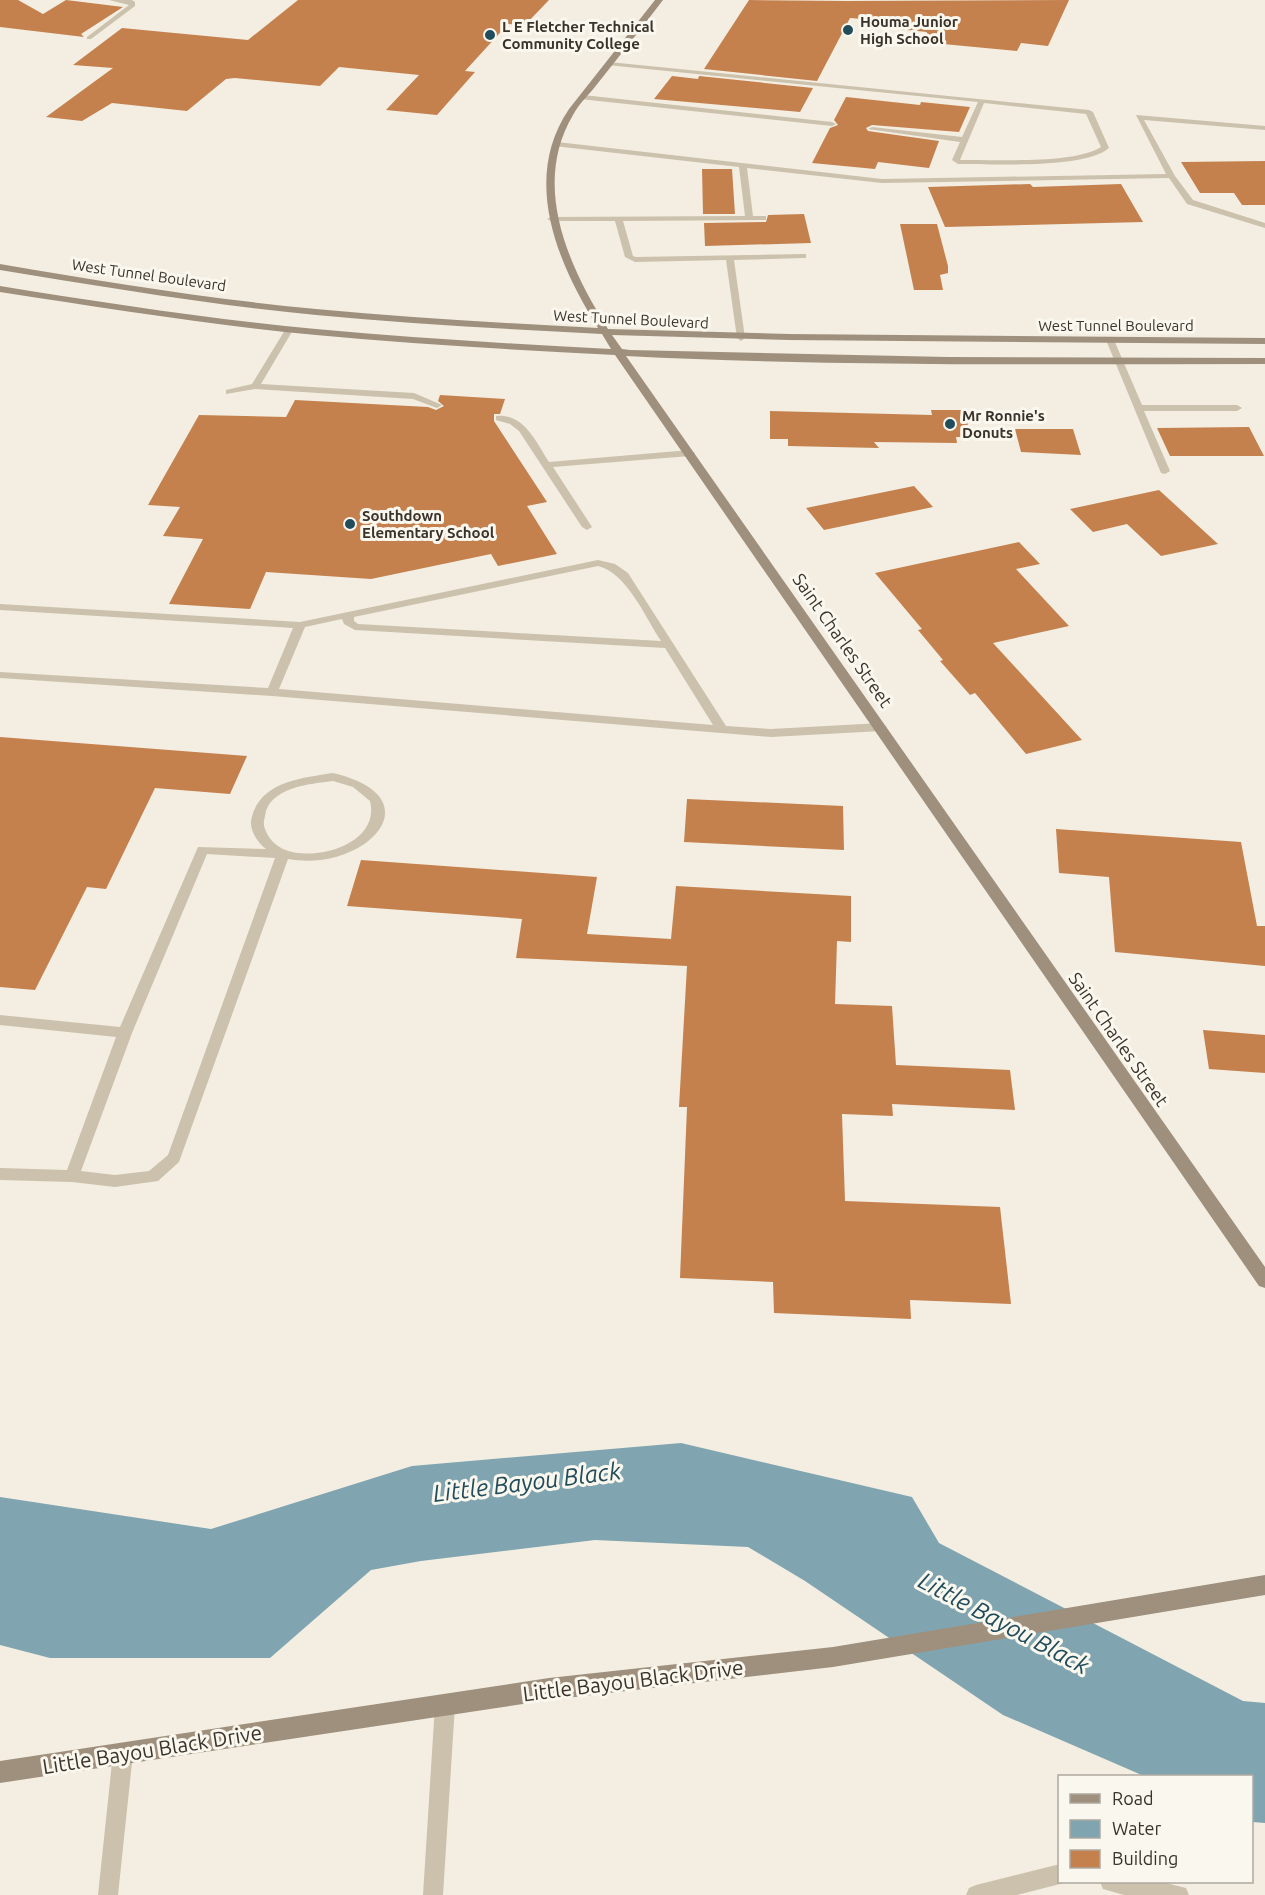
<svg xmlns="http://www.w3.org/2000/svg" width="1265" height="1895" viewBox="0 0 1265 1895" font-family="Ubuntu,sans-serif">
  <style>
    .water { fill: #80a5b0 }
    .building { fill: #c4814e }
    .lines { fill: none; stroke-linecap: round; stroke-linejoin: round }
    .lane { fill: #ccc1ac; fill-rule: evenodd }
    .secondary { fill: #9f907e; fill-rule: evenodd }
    .poi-dot { fill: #214c5b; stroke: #faf7ee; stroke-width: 2 }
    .labels { text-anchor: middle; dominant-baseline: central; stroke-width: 6; stroke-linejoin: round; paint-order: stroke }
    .far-poi-label { font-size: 15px; font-weight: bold; fill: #3a332b; stroke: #faf7ee; text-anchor: start }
    .far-street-label { font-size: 15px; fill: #3a332b; stroke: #faf7ee }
    .street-label { font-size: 18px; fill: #3a332b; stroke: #faf7ee }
    .near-street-label { font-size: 21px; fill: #3a332b; stroke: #faf7ee }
    .near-water-label { font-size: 24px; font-style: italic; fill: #214c5b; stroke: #faf7ee }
  </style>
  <rect width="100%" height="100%" fill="#f3eee1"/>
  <path class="water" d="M681 1443 912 1497 939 1543 1243 1701 1265 1703V1823L1252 1822V1776H1144L1003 1715 805 1581 748 1547 595 1540 421 1561 371 1570 270 1658H50L0 1645V1497L211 1529 412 1466Z"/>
  <path class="building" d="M0 0H18L43 14 66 0 123 7 81 34 84 37 0 27Z
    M298 0H549L525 25 508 24 465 71 475 72 437 115 386 110 419 75 339 67 320 86 235 78 226 79 187 111 112 103 82 121 46 117 113 68 73 65 122 28 248 40Z
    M749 0 846 1 1069 0 1048 46 1021 43 1017 51 922 42 927 32 897 29 900 22 850 18 817 81 704 69Z
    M672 76 698 79 699 76 813 88 800 112 654 99Z
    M846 97 920 105 921 102 970 107 959 132 872 125 866 128 868 131 939 141 929 168 878 162 875 169 812 163 830 128 838 125 834 120Z
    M1265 161V205H1242L1234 193H1200L1181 162Z
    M702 169H732L735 214H703Z
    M1030 184 1033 187 1121 184 1143 222 945 227 928 187Z
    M804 214 811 243 705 246 704 223 766 222 768 215Z
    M900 224H937L948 266V273L940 275 943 290H914Z
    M440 395 505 399 500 414H494V421L547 502 527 506 557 554 498 566 491 554 371 579 266 572 250 609 169 604 203 539 163 536 180 507 148 505 199 415 286 417 295 400 428 407 436 410 444 406 438 401Z
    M931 410H965L970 437H956L957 443 874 442 879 448 788 446V439H770V411L932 415Z
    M1249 427 1264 456H1170L1157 428Z
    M1015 429H1073L1081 455 1021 452Z
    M914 486 933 507 824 530 806 508Z
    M1159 490 1218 544 1161 556 1127 524 1093 532 1070 509Z
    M1019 542 1040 564 1016 569 1069 626 993 643 1082 740 1026 754 975 693 970 695 940 661 943 660 918 630 922 629 875 573Z
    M0 737 247 756 230 794 155 788 106 889 87 887 35 990 0 987Z
    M687 799 843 806 844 850 684 842Z
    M1056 829 1241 842 1257 926H1265V966L1115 952 1109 877 1059 873Z
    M361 860 597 877 587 934 671 939 676 886 851 896V942L837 941 835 1004 892 1006 896 1065 1010 1070 1015 1110 892 1104 893 1116 842 1114 845 1201 1000 1207 1011 1304 910 1300 911 1319 774 1313 773 1282 680 1278 687 1107H679L687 966 516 958 522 919 347 906Z
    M1203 1030 1265 1035V1073L1209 1069Z"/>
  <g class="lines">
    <path class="lane" d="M109 0H132L135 2V6L91 39H87V37L129 5Z
      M609 62 1089 110 1093 112 1109 148C1085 169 992 164 958 164L952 160 960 142 868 129 872 127 962 137 978 102 607 65ZM984 103 1086 114 1101 147C1072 165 995 159 960 160Z
      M583 95 832 122 836 124 832 126 580 99 579 97Z
      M1136 115 1265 126V130L1144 120 1175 176 1193 200 1265 223V228L1187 204 1169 178 882 183 747 168 753 216H766V220L623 221 633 256 636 257 806 254V258H803L734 260 745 338 741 341 737 338 726 260 635 262 625 257 615 221H551L547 219 551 217 745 216 739 167 554 146V142H557L882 179 1166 174Z
      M289 327 293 330 261 384 414 393 442 405 437 408 413 399 255 389 226 394V390L252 384 285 330Z
      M1110 337 1114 340 1142 405H1237L1242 408 1237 411H1144L1170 471 1165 474 1161 473 1106 340Z
      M496 416C524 413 536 442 549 462L690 450 695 453 690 456 553 467 592 527 587 530 582 527 519 431 510 424 496 420Z
      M598 560 615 564 628 573 726 726 771 729 881 723 887 727 881 731 771 737 272 696 0 678V672L268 688 293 628 0 610V604L300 622ZM598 566C627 573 645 617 661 641L358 624 354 621V617ZM342 619 344 624 355 630 665 648 713 725 279 689 305 627Z
      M333 773C438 798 364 873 288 859L179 1162 158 1181 115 1187 72 1182 0 1180V1168L67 1170 116 1037 0 1025V1015L120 1027 198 847 266 849C258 843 250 831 251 821 258 782 300 778 333 773ZM333 781 353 787 370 801C381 844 314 863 283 849 275 845 268 838 265 829 263 825 264 821 265 816 269 787 310 784 333 781ZM207 854 275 858 168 1155 149 1171 115 1175 81 1171 132 1033Z
      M445 1695 452 1698 455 1705 443 1895H423L435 1705 438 1698Z
      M123 1743 130 1746 133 1753 118 1895H98L113 1753 116 1746Z
      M1060 1864V1882H1067L1060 1884 1017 1895H966L969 1888 976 1885Z
      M1100 1882H1162L1186 1888 1189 1895H1124L1103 1889Z"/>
    <path class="secondary" d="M655 0H663C642 28 620 55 598 83 590 94 579 103 573 115 531 186 569 267 608 329L789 334 1265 338V344L789 340 612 335 622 349 630 350 948 357 1265 358V364C1052 364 838 367 626 356L1265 1267V1288L1259 1286 615 355C515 350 415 344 316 335 210 325 105 308 0 292V286C105 303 210 319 316 329 414 338 513 344 611 349L602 334C506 329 411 324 316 315 210 305 105 287 0 270V264C105 282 210 299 316 309 410 318 504 323 598 328 558 264 521 180 569 109Z
      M1265 1575V1595L833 1667 549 1700 0 1783V1761L549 1678 833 1647Z"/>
  </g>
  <g class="poi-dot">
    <circle cx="848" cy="30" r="6"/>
    <circle cx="490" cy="35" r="6"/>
    <circle cx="950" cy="424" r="6"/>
    <circle cx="350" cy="524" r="6"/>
  </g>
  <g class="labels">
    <g class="far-poi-label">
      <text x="860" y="21">Houma Junior<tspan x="860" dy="17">High School</tspan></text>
      <text x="502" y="26">L E Fletcher Technical<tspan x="502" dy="17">Community College</tspan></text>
      <text x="962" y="415">Mr Ronnie's<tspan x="962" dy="17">Donuts</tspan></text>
      <text x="362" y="515">Southdown<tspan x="362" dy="17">Elementary School</tspan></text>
    </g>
    <g class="far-street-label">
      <text transform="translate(149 275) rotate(8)">West Tunnel Boulevard</text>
      <text transform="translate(631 319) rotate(3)">West Tunnel Boulevard</text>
      <text x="1116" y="325">West Tunnel Boulevard</text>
    </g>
    <g class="street-label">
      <text transform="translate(843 640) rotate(55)">Saint Charles Street</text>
      <text transform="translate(1119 1039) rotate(55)">Saint Charles Street</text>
    </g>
    <g class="near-street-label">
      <text transform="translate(633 1680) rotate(-7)">Little Bayou Black Drive</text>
      <text transform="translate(152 1749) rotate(-9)">Little Bayou Black Drive</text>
    </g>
    <g class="near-water-label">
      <text transform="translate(527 1482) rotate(-7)">Little Bayou Black</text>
      <text transform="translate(1004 1623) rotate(28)">Little Bayou Black</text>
    </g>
  </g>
  <rect x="1058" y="1775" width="195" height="108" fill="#faf7ee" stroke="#ada9a0" stroke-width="1.5"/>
  <rect x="1070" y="1794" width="30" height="9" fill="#9f907e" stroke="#ada9a0" stroke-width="1.5"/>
  <text x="1112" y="1805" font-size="18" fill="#3a332b">Road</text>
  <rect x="1070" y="1820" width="30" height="18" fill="#80a5b0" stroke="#ada9a0" stroke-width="1.5"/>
  <text x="1112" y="1835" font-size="18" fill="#3a332b">Water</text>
  <rect x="1070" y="1850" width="30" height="18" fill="#c4814e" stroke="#ada9a0" stroke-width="1.5"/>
  <text x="1112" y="1865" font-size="18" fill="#3a332b">Building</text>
</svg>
